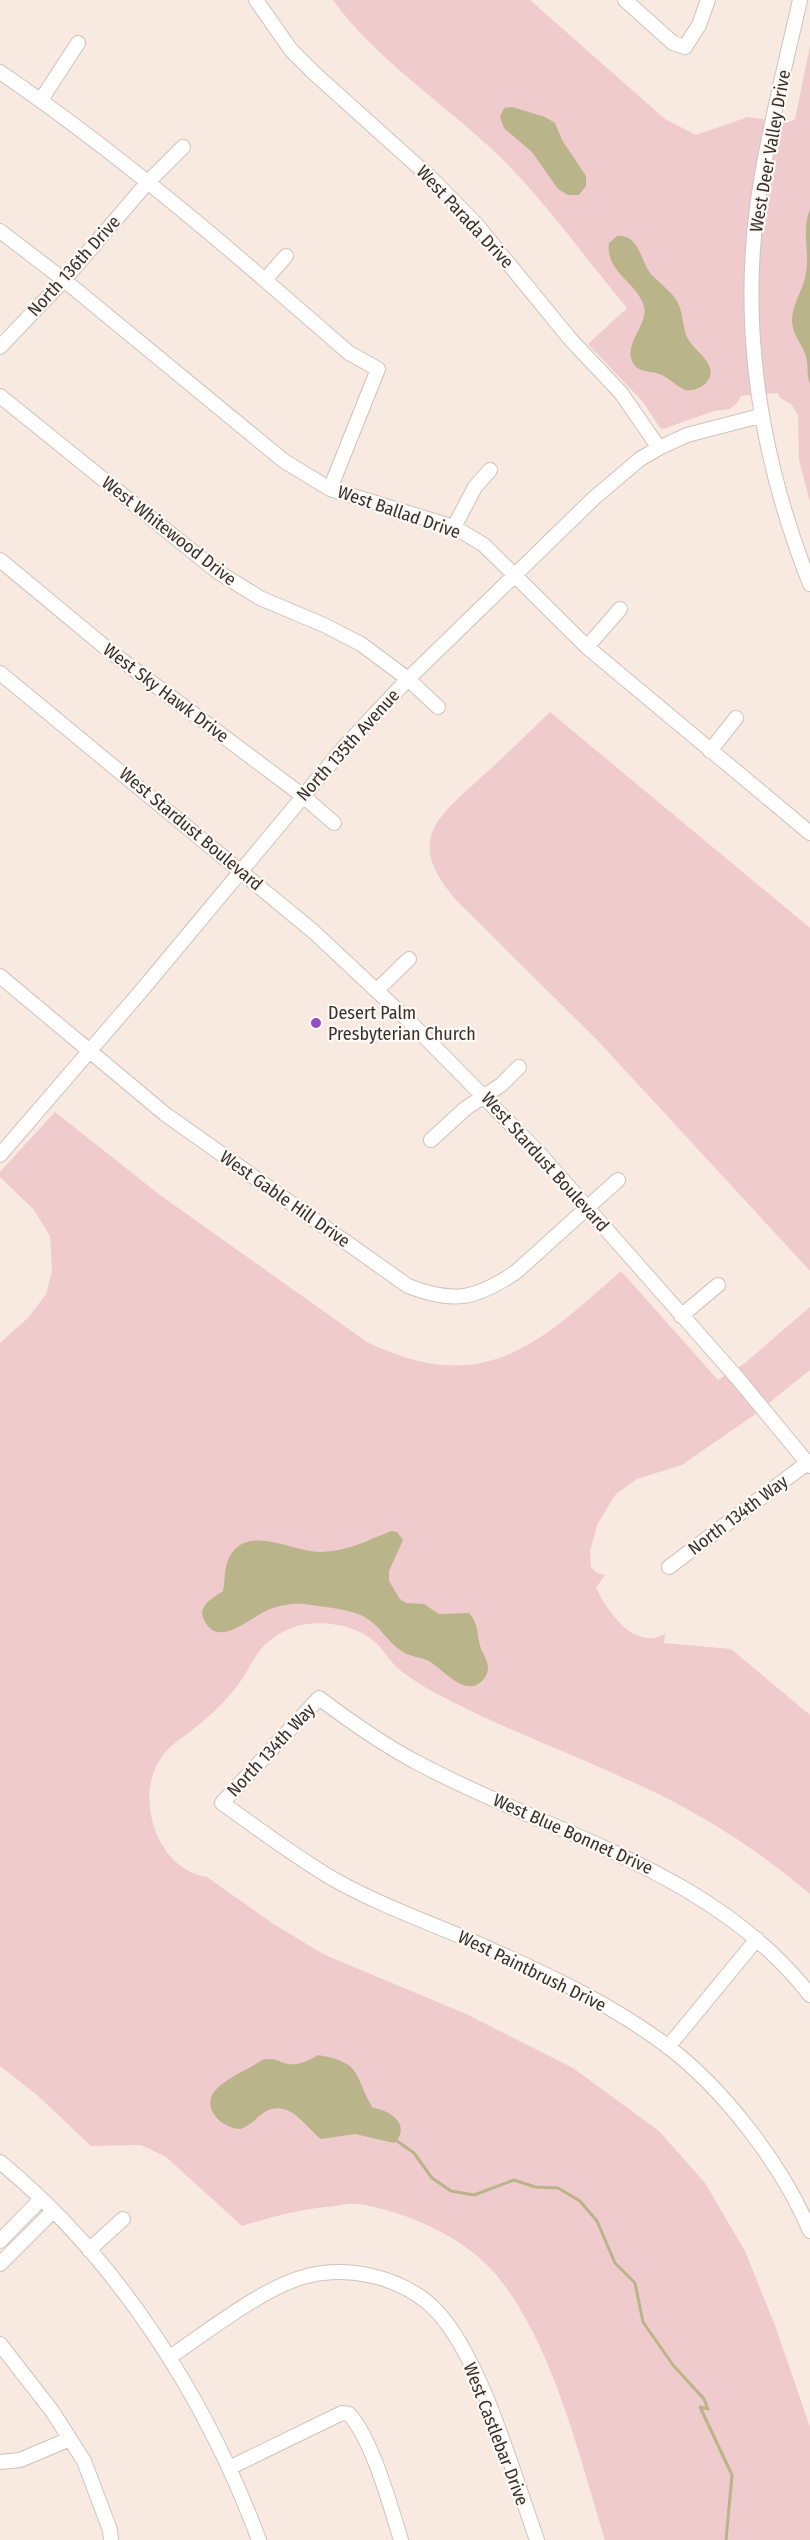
<svg xmlns="http://www.w3.org/2000/svg" width="810" height="2540" viewBox="0 0 810 2540" font-family="'Fira Sans Condensed',sans-serif">
  <style>
    .green { fill: #f0cbcd }
    .water { fill: #b9b48a }
    .lines { fill: none; stroke-linecap: round; stroke-linejoin: round }
    .stream { stroke: #b9b48a; stroke-width: 3 }
    .minor-casing { stroke: #d0c3b9; stroke-width: 16 }
    .minor { stroke: #fff; stroke-width: 14 }
    .poi-dot { fill: #924fc4; stroke: #fff9f5; stroke-width: 2 }
    .labels { text-anchor: middle; dominant-baseline: central; stroke-width: 4.5; stroke-linejoin: round; paint-order: stroke }
    .street-label { font-size: 18px; fill: #37312d; stroke: #fff9f5 }
    .poi-label { font-size: 18px; fill: #37312d; stroke: #fff9f5; text-anchor: start }
  </style>
  <rect width="100%" height="100%" fill="#f8eae0"/>
  <path class="green" d="M333 0H530L665 119 696 135 748 117 789 122 795 119 810 46V502L799 460 798 415 792 405 780 398 778 393 741 396 737 403 730 409 714 411 663 429 660 428 643 402 588 344 627 308C584 257 545 200 497 154 446 105 373 57 333 0Z
    M550 712 810 928V1271L599 1042 458 902C402 839 438 817 487 772 508 753 529 732 550 712Z
    M55 1112 160 1195 367 1342C483 1398 536 1346 621 1271L718 1380 745 1363 810 1307V1370L754 1415 682 1465 637 1479 616 1494 598 1523 590 1551 591 1567 597 1573 605 1575 596 1588C608 1612 634 1651 665 1634L664 1643 731 1649 810 1715V1894C764 1855 713 1821 658 1794 587 1759 511 1733 441 1696 427 1689 413 1680 401 1671 391 1663 385 1652 376 1643 359 1626 329 1621 306 1624 292 1626 279 1633 268 1642 257 1651 252 1664 244 1676 233 1694 213 1714 196 1727 183 1738 168 1745 159 1761 135 1801 158 1870 207 1877L272 1923 323 1954 466 2014 573 2068 659 2131 705 2183 745 2251 776 2328 810 2427V2540H605C579 2456 551 2335 491 2269 461 2236 402 2210 358 2204 351 2203 342 2205 335 2206 301 2209 275 2216 242 2226L166 2157 141 2145 91 2146 37 2095 0 2066V1343L29 1317 46 1294 52 1271 50 1236 34 1210 0 1177V1172Z"/>
  <path class="water" d="M512 107 545 117 555 123 562 140 586 176V186L579 195H568L558 189 532 152 504 128 500 117 504 108Z
    M810 209V384C807 376 808 370 807 361 805 347 793 337 792 322 791 306 804 289 806 273 810 249 801 234 810 209Z
    M617 236C640 234 640 261 651 274 659 283 671 291 677 301 683 311 682 325 687 337 693 351 722 365 706 383 700 389 692 391 685 390 676 386 670 379 662 375 651 370 640 374 633 363 622 344 649 325 644 306 636 281 605 272 609 243Z
    M391 1531 397 1532 403 1540 389 1571V1581L400 1599 406 1603 424 1604 439 1614 469 1613C480 1625 476 1637 482 1651 487 1661 492 1670 483 1680 466 1699 444 1670 429 1661 421 1657 411 1657 403 1652 388 1643 379 1624 363 1616 345 1608 323 1607 304 1604 295 1603 282 1605 273 1608 254 1613 221 1650 205 1622 203 1618 201 1613 203 1609 206 1601 216 1596 223 1591 225 1582 224 1572 227 1563 243 1520 289 1552 321 1552 348 1551 367 1541 391 1531Z
    M318 2055C364 2063 353 2075 373 2108 391 2110 412 2126 394 2143L355 2134 321 2139C304 2126 289 2097 263 2113 255 2119 250 2126 240 2129 230 2128 222 2124 216 2117 193 2088 245 2073 262 2060 283 2054 284 2076 318 2055Z"/>
  <g class="lines">
    <path class="stream" d="M397 2141 414 2153 432 2178 451 2191 474 2195 514 2180 535 2187 558 2188 580 2201 597 2221 615 2263 635 2283 643 2322 673 2365 704 2399 708 2409 700 2407 732 2475 726 2540"/>
    <defs>
      <path id="minor" d="M256 0 291 50 314 73 433 180 476 224 571 340 621 393 659 448
        M625 0 673 43 685 47 699 25 708 0
        M800 0C786 62 770 124 760 187 738 323 760 457 810 584
        M0 72C123 156 237 255 349 353L378 369 330 489
        M41 100 78 43
        M0 231 64 280 284 461 330 489 454 527 484 545 587 647 810 833
        M265 280 286 256
        M0 347 64 280 147 183 183 147
        M0 396 218 572 260 598 324 625 361 644 408 679 438 707
        M454 527 475 487 490 470
        M0 560 111 652 303 796 334 823
        M587 647 620 609
        M0 673 314 932 409 1021 538 1152 740 1381 810 1466
        M710 751 736 718
        M0 976 165 1114 408 1286C454 1304 476 1299 516 1272L618 1180
        M377 990 409 959
        M431 1140 466 1108 501 1085 519 1067
        M0 1155 142 990 346 745 408 679 593 499 640 459 659 448 687 435 760 416
        M681 1316 718 1285
        M669 1567 810 1461
        M810 1995C712 1869 552 1835 418 1763 383 1745 351 1722 319 1698L222 1803C259 1829 295 1857 335 1880 385 1908 440 1926 492 1950 553 1977 614 2006 667 2046 724 2089 782 2165 810 2231
        M668 2047 757 1939
        M0 2162C118 2259 206 2398 259 2540
        M0 2241 41 2199
        M89 2250 123 2219
        M0 2264 53 2211
        M0 2344 52 2411 84 2461 110 2530 111 2540
        M170 2357C207 2332 265 2286 307 2276 348 2266 395 2276 427 2302 478 2343 514 2477 537 2540
        M0 2462 20 2460 70 2439
        M229 2468 342 2413 349 2414C373 2441 390 2505 401 2540"/>
    </defs>
    <use href="#minor" class="minor-casing"/>
    <use href="#minor" class="minor"/>
  </g>
  <circle class="poi-dot" cx="316" cy="1023" r="6"/>
  <g class="labels">
    <g class="street-label">
      <text transform="translate(770 151) rotate(-80)">West Deer Valley Drive</text>
      <text transform="translate(465 217) rotate(47)">West Parada Drive</text>
      <text transform="translate(74 266) rotate(-48)">North 136th Drive</text>
      <text transform="translate(399 512) rotate(19)">West Ballad Drive</text>
      <text transform="translate(169 531) rotate(38)">West Whitewood Drive</text>
      <text transform="translate(166 693) rotate(37)">West Sky Hawk Drive</text>
      <text transform="translate(348 745) rotate(-48)">North 135th Avenue</text>
      <text transform="translate(191 829) rotate(40)">West Stardust Boulevard</text>
      <text transform="translate(545 1162) rotate(48)">West Stardust Boulevard</text>
      <text transform="translate(285 1199) rotate(35)">West Gable Hill Drive</text>
      <text transform="translate(738 1515) rotate(-37)">North 134th Way</text>
      <text transform="translate(271 1750) rotate(-47)">North 134th Way</text>
      <text transform="translate(573 1834) rotate(24)">West Blue Bonnet Drive</text>
      <text transform="translate(532 1971) rotate(26)">West Paintbrush Drive</text>
      <text transform="translate(496 2434) rotate(69)">West Castlebar Drive</text>
    </g>
    <g class="poi-label">
      <text x="328" y="1013">Desert Palm<tspan x="328" dy="21">Presbyterian Church</tspan></text>
    </g>
  </g>
</svg>
